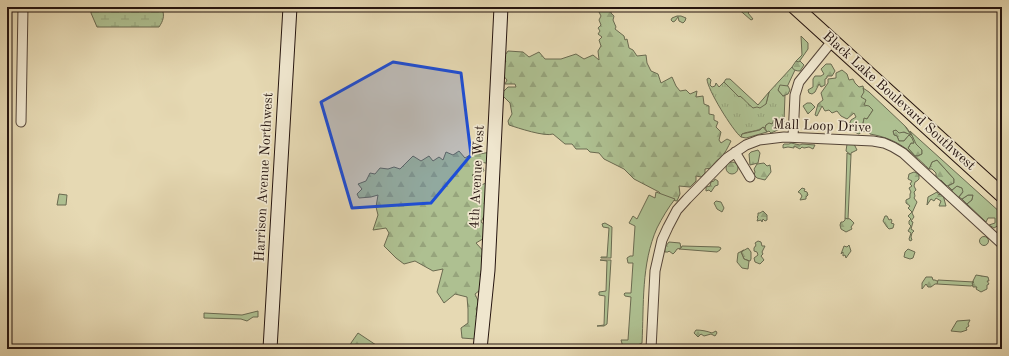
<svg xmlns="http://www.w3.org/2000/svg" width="1009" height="356" viewBox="0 0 1009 356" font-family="'Old Standard TT',serif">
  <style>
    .grass { fill: url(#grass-tufts); stroke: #6a6a50 }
    .forest { fill: url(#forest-firs); stroke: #6a6a50 }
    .wetland { fill: url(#wetland-marsh); stroke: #6a6a50 }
    .green { fill: #aec091; stroke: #6a6a50 }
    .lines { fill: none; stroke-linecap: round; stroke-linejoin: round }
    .street-casing { stroke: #554538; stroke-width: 11 }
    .secondary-casing { stroke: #25140f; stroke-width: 15 }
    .primary-casing { stroke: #25140f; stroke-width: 16 }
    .street { stroke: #efe6ce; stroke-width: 9 }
    .secondary { stroke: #efe6ce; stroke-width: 13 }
    .primary { stroke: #e6d9b3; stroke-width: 14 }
    .marked { fill: #1d4ed8; fill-opacity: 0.2; stroke: #1d4ed8; stroke-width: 3; stroke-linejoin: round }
    .labels { text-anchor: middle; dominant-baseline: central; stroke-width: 3.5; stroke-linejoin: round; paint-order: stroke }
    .street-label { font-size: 14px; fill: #25140f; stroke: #efe6ce }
  </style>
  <defs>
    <pattern id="grass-tufts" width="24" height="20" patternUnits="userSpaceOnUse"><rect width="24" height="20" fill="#aec091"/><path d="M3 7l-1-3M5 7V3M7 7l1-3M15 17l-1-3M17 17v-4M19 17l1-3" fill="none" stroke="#96a47c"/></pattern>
    <pattern id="forest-firs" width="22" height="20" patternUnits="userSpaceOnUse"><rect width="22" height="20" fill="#aec091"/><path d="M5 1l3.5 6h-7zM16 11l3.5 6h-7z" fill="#96a47c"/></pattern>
    <pattern id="wetland-marsh" width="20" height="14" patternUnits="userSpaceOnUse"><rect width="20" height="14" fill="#aec091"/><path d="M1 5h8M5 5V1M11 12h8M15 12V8" fill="none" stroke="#96a47c"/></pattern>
  </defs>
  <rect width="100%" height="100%" fill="#e6d9b3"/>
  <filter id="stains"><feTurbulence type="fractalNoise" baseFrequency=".005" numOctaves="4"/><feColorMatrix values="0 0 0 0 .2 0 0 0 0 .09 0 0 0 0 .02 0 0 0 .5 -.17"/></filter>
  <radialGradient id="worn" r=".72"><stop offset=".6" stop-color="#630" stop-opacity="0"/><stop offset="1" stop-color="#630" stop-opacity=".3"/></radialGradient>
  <path class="grass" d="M792 67 795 70 787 87 784 86 778 90 783 96 785 95 784 122 782 123 780 121 772 124 766 125 765 128 763 127C758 132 748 131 742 134L741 137C733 131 707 89 707 79L709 78 711 80 710 85 712 87 715 86 716 83 719 87 724 82 739 96H740L748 101 749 105 766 104 769 92Z
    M682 246 719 247 721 248 720 250 717 252 679 249 681 248Z"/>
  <path class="forest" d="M601 7H607L611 9V13L614 16 613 20 616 27 615 29 624 36 625 40 627 39 629 48 633 50 637 56 646 55 647 63 651 71 658 74 661 83 672 77 676 86 680 91 686 90 690 94 697 91 696 97 703 96 704 104 709 106V114L714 115V120L718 122 716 127 721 132 719 140 721 143 727 139 731 141C728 147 725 154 720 158 716 161 714 163 711 168L705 169V173L701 177 696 176V181L690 187 679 186 680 194 677 201 666 199 659 192 634 179 624 169 604 159 599 153 590 152 587 149H576L572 144H565L553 134C545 137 518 128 509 125L508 121 512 114 510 103 501 94 508 87H516L515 84H505L507 80 502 74 501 68 506 61 503 58 508 51 523 52 529 57 539 52 545 59H561L576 54 584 59 593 55 599 60 598 51 601 46 599 40 602 37 598 34 600 31 598 28 601 25 599 20 601 16 599 12Z
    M677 16H681L686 18 685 21 683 23 679 21 678 17 675 21 673 22 671 20 672 18Z
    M796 61H800L804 65 800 71C796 71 793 70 792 67Z
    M826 64H831L835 71 832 76H827V78L825 79V85L821 87 819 84 815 92 812 94 809 93 808 90 813 87V79L815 76H821L824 74 821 69Z
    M842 70 847 74 849 80 853 79 855 83 859 87 863 86 866 100 873 110 867 119H864L863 124 864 130 859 134 850 130 849 125 851 120 856 117 854 113 847 119 841 116 837 111 832 113 829 110 825 111 822 106 817 116 815 115 818 104 823 100 821 93 828 83V79L836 78V73Z
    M780 85 788 86 790 90 788 94 783 96 778 90Z
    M807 103H811L815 107 808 114 803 106Z
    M774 120 781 121 782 123 780 129 771 133 769 131 767 132 765 128 766 125 769 123 772 124Z
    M905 126C912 133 915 143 922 150V154L918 156H915L908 148 911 143H914L909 135 904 141H899L897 136 894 135 893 131 896 130 910 134Z
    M791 143 800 145 802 144 815 145 813 149 809 147 804 148 802 147 800 149 794 146V148L788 147 783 148V145L784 144H789Z
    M850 143 854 144 857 150 851 153V155L846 151 847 144Z
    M758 150 760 153 758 163 750 165 749 154 751 152Z
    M459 151 465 158 475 152 480 154 490 152V164L481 162 484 171 472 175 477 180 479 186 486 183 490 196 484 203 487 210 481 222 488 227 486 237 476 243 486 254 485 266 481 271 483 275 484 287 475 294 479 303 476 309 482 319 475 339 462 338 461 328 468 323V309L467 297 455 294 444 303 437 292 443 269 433 271 415 261 404 264 396 258 384 246 389 233 386 228 373 230 378 215 376 207 378 195 371 197 359 198 357 194 362 189 358 184 366 181 370 173 375 174 380 168 388 169 394 167 400 169 413 156 421 161 429 156 433 161 439 157 443 160 446 152 453 155Z
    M937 160 954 179V183L947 186 941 180 939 181 936 177V173L932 169H929L932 162Z
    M726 168a6 6 0 1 1 12 0a6 6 0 1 1-12 0Z
    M764 163 767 166 770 165 771 172 765 180 757 178 754 175 755 172 754 169 757 164Z
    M914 172 919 174V179L917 181 915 182 914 186 916 190 914 192 915 196 914 198 917 202 912 213 914 217 911 221 913 222 911 229 914 231 912 233 911 237 912 240 910 241 909 239 911 233 908 231 911 226 909 224V221L911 219 908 216 912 212 908 208 910 206 906 203V200L910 198V194L911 192 909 188 912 186 910 184 912 181 908 179 909 174Z
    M715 179 718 181V185L715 186 711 192 709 190 706 191V187L710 186 711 182 714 181Z
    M957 186 962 188 964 191 957 199 952 193V190Z
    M802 188 805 189 804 191 807 192 808 195 806 197V199L800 200 802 196 800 193 798 192Z
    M937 192 939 195 940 194 943 195 946 206H939L941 201 936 198 934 201 931 199 927 205 928 197Z
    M968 195H973L972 200 967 204 962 199Z
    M716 201 721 202 724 208 722 212 717 209 714 203Z
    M763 211 767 215V220L765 221 763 219 762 222 761 220 757 221 758 218 757 217 758 216V213H760Z
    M885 216H887L889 220 891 219 892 221 891 223 894 224 893 228 889 229 887 227 883 221Z
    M845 218 850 219 854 223 851 227 852 229 846 232 841 229 840 225 841 222H843L845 220Z
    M979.5 241a4.5 4.5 0 1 1 9 0a4.5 4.5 0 1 1-9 0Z
    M758 241 761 242 762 246H765L762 252 763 254 761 256 764 260 760 264 755 262 754 258 758 255 757 252 754 251V248L756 245 755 243Z
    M669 242 680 243 681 248 677 249 675 252 673 254 669 251 668 252H665V247Z
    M849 245 851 251 846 258 845 255 843 256V252L841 254 844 246 847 247Z
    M748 248 751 252V259L750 261 744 259 741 252Z
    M908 249 915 252 913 258 910 259 904 257 905 252Z
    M976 275 988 277 989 281H987L989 284 987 285V289L981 292 976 289 977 287H973L972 283Z
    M926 277H932L933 280H935L939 282 937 284H935L931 287H928L926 284 922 289V283Z
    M970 320 968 324 969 326 966 328 967 330 961 332 951 331 957 321Z
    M696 330C701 330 707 331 712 333L716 331 717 333 715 336 711 334 704 336 701 334 698 337 694 333Z
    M358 333 382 349H350L351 343Z"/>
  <path class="wetland" d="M91 8 162 9C165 16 163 21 159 27H97L91 13Z"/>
  <path class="green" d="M736 7H759L756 11 753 8 748 13 753 19 751 20Z
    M801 36 808 43V49L799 62 796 61 802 55Z
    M726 79H730L758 105 769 92 766 104 760 108 757 107 753 108C748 104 745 100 740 96L739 97 724 82Z
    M863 88 869 92 905 126 911 135 904 132 899 133 896 130 893 131 894 135 897 136 899 141H904L909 135 912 138 914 143H911L908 148 915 156H918L922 154V150L916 144 910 131 1002 214 1001 225H999L994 228 989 225 995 223V218H988L986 222 967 204 972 200 973 195H968L962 199 959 197 963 192 962 188 957 186 952 190 948 186 954 183V179L937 160 932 162 929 169C909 150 898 139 870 134L869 132 861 131 864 130 863 124 864 118 867 119 873 110 869 106 864 105 866 100 861 97 864 92Z
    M763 127 767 132 746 138 741 137 742 134 760 130Z
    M847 153 851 155 848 219 845 218Z
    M656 192 675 199C668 208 662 218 657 228 641 264 644 305 642 343L630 349H620L623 347 621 340H628L631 297 625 296 624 294 625 293H631L633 263H628L627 258 630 256H633L635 226 629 223 633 216 637 219 649 195 655 198Z
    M59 194 67 195 66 205H57Z
    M605 223 612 227 611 258H601V257H607L609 228 603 227 602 224Z
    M744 250 741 252 744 259 749 261 748 269 742 268 737 262 738 253Z
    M600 260H611L607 324 604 326H597L604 325 605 296 599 295V292L606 291 607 261Z
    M938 280 974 282 972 283 973 285 971 286 937 284Z
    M258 311V317H253L247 321 241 319 204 318V313L242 315Z"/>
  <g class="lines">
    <defs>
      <path id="street" d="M21 122 23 7
        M793 137 795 95 799 82 833 40
        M735 152 750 177
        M651 349 655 271 662 240 668 227 677 210 687 199 727 158 746 145 759 140 784 137 873 141 884 143 893 147 903 153 1002 244"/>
      <path id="secondary" d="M270 349 290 7
        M480 349 488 270 501 7"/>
      <path id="primary" d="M795 7 1002 195"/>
    </defs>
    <use href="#street" class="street-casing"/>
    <use href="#secondary" class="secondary-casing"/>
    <use href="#primary" class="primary-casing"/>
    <use href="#street" class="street"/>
    <use href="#secondary" class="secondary"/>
    <use href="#primary" class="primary"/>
  </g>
  <path class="marked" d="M393 62 461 73 471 155 431 203 352 208 321 102Z"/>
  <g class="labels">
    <g class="street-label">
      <text transform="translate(899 101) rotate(42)">Black Lake Boulevard Southwest</text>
      <text transform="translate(822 126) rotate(2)">Mall Loop Drive</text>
      <text transform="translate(264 177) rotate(-87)">Harrison Avenue Northwest</text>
      <text transform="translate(477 177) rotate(-87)">4th Avenue West</text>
    </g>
  </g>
  <rect width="1009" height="356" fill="none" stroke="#e6d9b3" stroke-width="24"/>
  <rect x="8" y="8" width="993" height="340" fill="none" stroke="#25140f" stroke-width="2"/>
  <rect x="12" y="12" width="985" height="332" fill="none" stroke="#25140f"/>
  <rect width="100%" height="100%" filter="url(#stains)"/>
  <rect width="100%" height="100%" fill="url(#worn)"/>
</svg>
